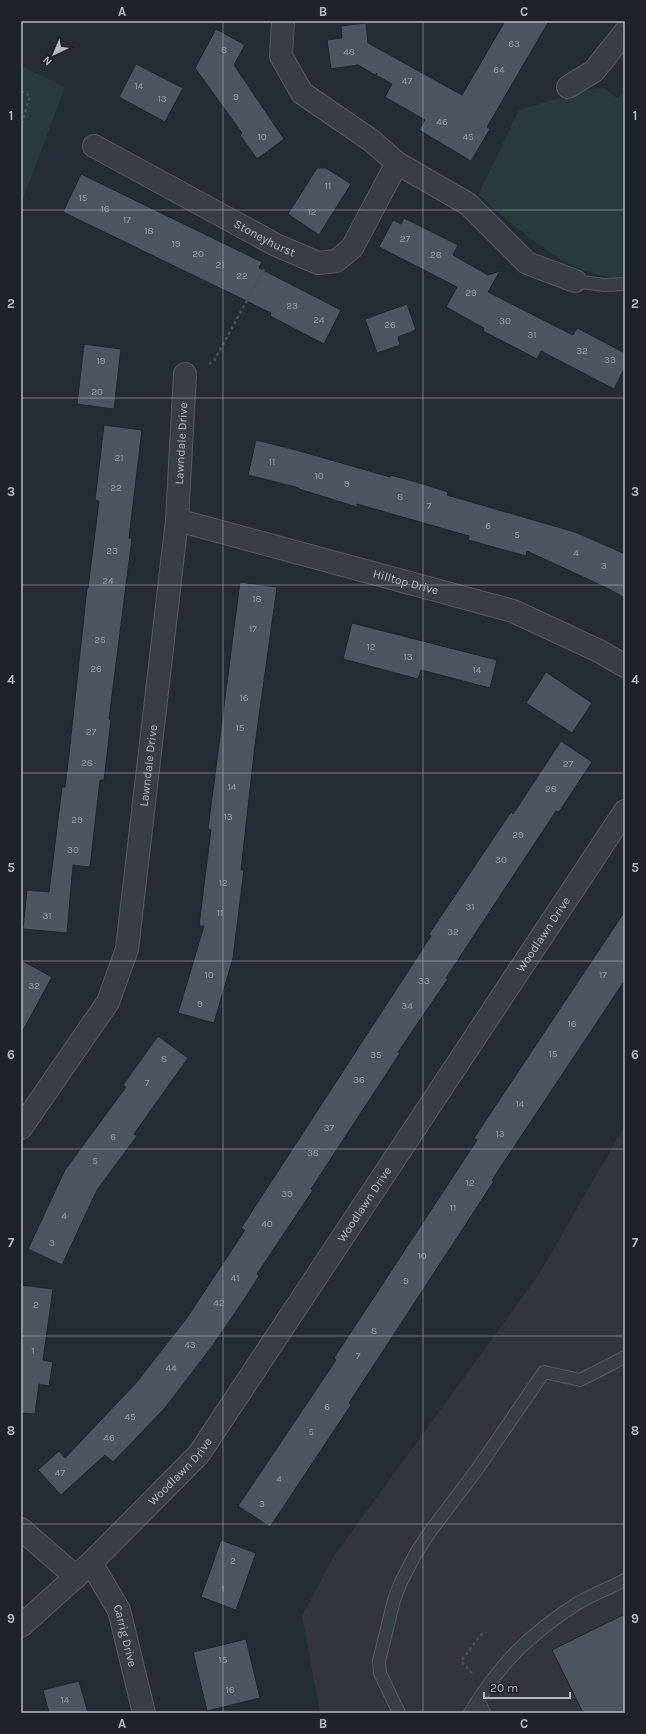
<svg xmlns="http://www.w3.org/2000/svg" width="646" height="1734" viewBox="0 0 646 1734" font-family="Karla,sans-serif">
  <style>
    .medical { fill: #34343f }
    .green { fill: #283a39 }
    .building { fill: #4c5661; stroke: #1e252d }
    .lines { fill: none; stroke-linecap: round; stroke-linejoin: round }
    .service-casing { stroke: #555c65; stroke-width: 14 }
    .minor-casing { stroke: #555c65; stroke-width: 24 }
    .path { stroke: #455557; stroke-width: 2.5; stroke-dasharray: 3 3; stroke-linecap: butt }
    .service { stroke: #373e47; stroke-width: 12 }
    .minor { stroke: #373e47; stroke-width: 22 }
    .grid { fill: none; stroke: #b2b9c3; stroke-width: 1; stroke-opacity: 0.55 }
    .labels { text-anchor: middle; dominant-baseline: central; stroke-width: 3.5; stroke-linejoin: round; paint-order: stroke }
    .number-label { font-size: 10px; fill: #98a0aa }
    .street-label { font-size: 12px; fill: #b2b9c3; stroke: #1c232b }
    .neatline { fill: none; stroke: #b2b9c3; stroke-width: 1.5 }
    .grid-label { font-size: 13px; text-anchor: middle; font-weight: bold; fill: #b2b9c3 }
  </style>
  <rect width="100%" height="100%" fill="#242c36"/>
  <path class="medical" d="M625 1125V1713H320L302 1616 334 1556 538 1276Z"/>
  <path class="green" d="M21 66 65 87 21 205Z
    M604 88 617 98 623 92 625 93V277C571 282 517 227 478 195L519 110 583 91Z"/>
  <path class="building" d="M505 21H549L487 127 490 129 471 161 419 130 425 120 385 97 392 84 376 75 377 73 375 75 358 65 331 69 327 40 342 38 341 26 366 23 368 43 462 95Z
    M216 29 245 45 234 65 284 139 257 159 240 135 242 133 195 68Z
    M136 64 183 88 165 122 119 97Z
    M317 168H326L351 184 319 235 288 214Z
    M81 174 262 262 259 268 341 310 324 344 270 316 271 313 63 212Z
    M404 218 458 245 453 255 488 275 500 271 488 292 573 335 577 328 625 353V367L614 389 541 351 537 359 483 331 484 328 446 307 457 287 379 247 393 220 401 224Z
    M407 304 416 330 398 337 400 345 377 353 365 319Z
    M84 344 121 349 114 409 77 404Z
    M104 425 142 430 129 538H132L109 719 111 720 104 780H100L90 867 73 865 67 933 23 929 27 890 49 892 62 787H65L70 745 87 588H88L99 501 95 500Z
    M256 440 296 450 390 477V475L420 483 448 492 447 495 575 532 625 554V598L607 588 527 551 526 556 468 540 469 536 357 504V507L299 489V488L248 475Z
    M240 582 277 587 255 745 241 870H244L233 958 214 1023 178 1013 204 926H199L211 830 208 829Z
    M352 623 497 660 490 688 421 670 418 679 343 659Z
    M546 672 592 703 572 733 526 703Z
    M561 741 592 762 559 812 556 811 446 978 448 979 398 1052 400 1053 311 1189 313 1190 257 1274 259 1276 243 1301 213 1345 165 1408 113 1462 105 1455 61 1495 38 1470 59 1451 65 1458 136 1383 186 1319 245 1230 241 1228 431 936 429 934 511 812 513 814Z
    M625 911V980L492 1180 494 1181 349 1403 351 1405 270 1527 238 1506 336 1360 334 1358 477 1140 474 1138Z
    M21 960 52 977 21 1034Z
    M158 1036 188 1058 134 1134 137 1136 97 1190 62 1265 28 1249 65 1170 126 1087 123 1085Z
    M21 1285 53 1289 43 1360 53 1362 49 1386 39 1384 35 1414 21 1413Z
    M221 1540 256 1553 236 1610 201 1597Z
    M625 1614V1713H583L552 1650Z
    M246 1639 260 1698 207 1711 193 1652Z
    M79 1681 88 1713H49L43 1690Z"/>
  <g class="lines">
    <defs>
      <path id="service" d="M575 281 604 285 625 284
        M478 1700 484 1713
        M399 1713 380 1673 379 1661 394 1600 401 1582 416 1553 432 1529 476 1471 544 1372 580 1380 625 1357
        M470 1713C499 1664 531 1633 578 1603 593 1594 610 1588 625 1580"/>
      <g id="minor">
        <path d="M283 21 281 56 302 93 372 141 397 163 468 204 527 263 575 281"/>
        <path d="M568 87 594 71 625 32"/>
        <path id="s1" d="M94 146 276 245 318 263 336 261 352 248 397 163"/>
        <path id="s2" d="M177 520 513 611 599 651 625 666"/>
        <path id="s3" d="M21 1128 108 1002 127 949 177 520 185 374"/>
        <path d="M21 1529 76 1577"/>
        <path id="s4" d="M91 1563 119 1610 144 1713"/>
        <path id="s5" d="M21 1626 91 1563 199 1454 625 811"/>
      </g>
    </defs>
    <use href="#service" class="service-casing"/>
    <use href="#minor" class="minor-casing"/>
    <path class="path" d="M21 91 30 96 21 126
      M209 364 214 361 264 269
      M472 1673 461 1661 484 1631"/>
    <use href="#service" class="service"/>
    <use href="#minor" class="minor"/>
  </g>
  <path class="grid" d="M223 21V1713M423 21V1713M21 210H625M21 398H625M21 585H625M21 773H625M21 961H625M21 1149H625M21 1336H625M21 1524H625"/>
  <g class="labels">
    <g class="number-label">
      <text x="514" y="44">63</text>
      <text x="224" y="50">8</text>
      <text x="349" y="52">48</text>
      <text x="499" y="70">64</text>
      <text x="407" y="81">47</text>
      <text x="139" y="86">14</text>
      <text x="236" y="97">9</text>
      <text x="162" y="99">13</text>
      <text x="442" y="122">46</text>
      <text x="262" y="137">10</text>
      <text x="468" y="137">45</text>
      <text x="328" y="186">11</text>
      <text x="83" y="198">15</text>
      <text x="105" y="209">16</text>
      <text x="312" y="212">12</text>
      <text x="127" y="220">17</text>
      <text x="149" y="231">18</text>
      <text x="405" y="239">27</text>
      <text x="176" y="244">19</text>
      <text x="198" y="254">20</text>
      <text x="436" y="255">28</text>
      <text x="220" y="265">21</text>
      <text x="242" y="276">22</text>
      <text x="471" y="293">29</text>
      <text x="292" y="306">23</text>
      <text x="319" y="320">24</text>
      <text x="505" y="321">30</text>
      <text x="390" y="325">26</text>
      <text x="532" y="335">31</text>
      <text x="582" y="351">32</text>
      <text x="610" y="360">33</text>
      <text x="101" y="361">19</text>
      <text x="97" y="392">20</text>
      <text x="119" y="458">21</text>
      <text x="272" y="462">11</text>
      <text x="319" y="476">10</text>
      <text x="347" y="484">9</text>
      <text x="116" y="488">22</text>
      <text x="400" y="497">8</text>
      <text x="429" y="506">7</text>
      <text x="488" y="526">6</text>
      <text x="517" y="535">5</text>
      <text x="112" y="551">23</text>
      <text x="576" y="553">4</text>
      <text x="604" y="566">3</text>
      <text x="108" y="581">24</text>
      <text x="257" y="599">18</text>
      <text x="253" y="629">17</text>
      <text x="100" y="640">25</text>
      <text x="371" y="647">12</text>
      <text x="408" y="657">13</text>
      <text x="96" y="669">26</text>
      <text x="477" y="670">14</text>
      <text x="244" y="698">16</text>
      <text x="240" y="728">15</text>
      <text x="91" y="732">27</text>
      <text x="87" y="763">28</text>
      <text x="568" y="764">27</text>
      <text x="232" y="787">14</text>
      <text x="551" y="789">28</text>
      <text x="228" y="817">13</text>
      <text x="77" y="820">29</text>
      <text x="518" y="835">29</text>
      <text x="73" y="850">30</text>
      <text x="501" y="860">30</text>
      <text x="223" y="883">12</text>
      <text x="470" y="907">31</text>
      <text x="220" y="913">11</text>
      <text x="47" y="916">31</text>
      <text x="453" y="932">32</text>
      <text x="209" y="975">10</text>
      <text x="603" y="975">17</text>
      <text x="424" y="981">33</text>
      <text x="34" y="986">32</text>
      <text x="200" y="1004">9</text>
      <text x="407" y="1006">34</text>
      <text x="572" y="1024">16</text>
      <text x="553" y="1054">15</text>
      <text x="376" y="1055">35</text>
      <text x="164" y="1059">8</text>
      <text x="359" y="1080">36</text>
      <text x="147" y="1083">7</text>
      <text x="520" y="1104">14</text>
      <text x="329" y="1128">37</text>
      <text x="500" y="1134">13</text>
      <text x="113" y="1137">6</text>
      <text x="313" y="1153">38</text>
      <text x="95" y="1161">5</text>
      <text x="470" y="1183">12</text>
      <text x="287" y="1194">39</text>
      <text x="453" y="1208">11</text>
      <text x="64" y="1216">4</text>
      <text x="267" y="1224">40</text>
      <text x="52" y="1243">3</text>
      <text x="422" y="1256">10</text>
      <text x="235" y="1278">41</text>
      <text x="406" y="1281">9</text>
      <text x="219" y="1303">42</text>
      <text x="36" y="1305">2</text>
      <text x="374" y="1331">8</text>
      <text x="190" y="1345">43</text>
      <text x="33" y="1351">1</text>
      <text x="358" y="1356">7</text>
      <text x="171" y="1368">44</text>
      <text x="327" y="1407">6</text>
      <text x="130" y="1417">45</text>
      <text x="311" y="1432">5</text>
      <text x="109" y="1438">46</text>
      <text x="60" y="1473">47</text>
      <text x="279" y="1479">4</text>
      <text x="262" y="1504">3</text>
      <text x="233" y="1561">2</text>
      <text x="223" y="1589">1</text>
      <text x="223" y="1660">15</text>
      <text x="230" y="1690">16</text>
      <text x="65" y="1700">14</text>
    </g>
    <g class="street-label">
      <text stroke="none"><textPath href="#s1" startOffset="194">Stoneyhurst</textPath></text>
      <text stroke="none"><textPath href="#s3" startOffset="718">Lawndale Drive</textPath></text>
      <text stroke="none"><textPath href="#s2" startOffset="237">Hilltop Drive</textPath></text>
      <text stroke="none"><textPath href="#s3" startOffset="394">Lawndale Drive</textPath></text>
      <text stroke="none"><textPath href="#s5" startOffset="871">Woodlawn Drive</textPath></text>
      <text stroke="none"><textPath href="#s5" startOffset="547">Woodlawn Drive</textPath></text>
      <text stroke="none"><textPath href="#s5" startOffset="222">Woodlawn Drive</textPath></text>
      <text stroke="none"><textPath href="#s4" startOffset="81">Carrig Drive</textPath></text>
    </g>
  </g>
  <rect width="646" height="1734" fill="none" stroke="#1c232b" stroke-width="44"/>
  <g transform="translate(54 54) rotate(224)" stroke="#1c232b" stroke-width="3" paint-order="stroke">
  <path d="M0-3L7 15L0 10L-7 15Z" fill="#b2b9c3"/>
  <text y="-6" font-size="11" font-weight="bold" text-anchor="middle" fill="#b2b9c3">N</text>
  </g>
  <path d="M484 1692v6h86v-6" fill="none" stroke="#b2b9c3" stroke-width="2"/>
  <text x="490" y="1692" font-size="12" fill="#b2b9c3" stroke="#1c232b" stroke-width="3" paint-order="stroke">20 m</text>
  <rect x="22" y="22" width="602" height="1690" class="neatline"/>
  <g class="grid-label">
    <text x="122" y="16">A</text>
    <text x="323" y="16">B</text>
    <text x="524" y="16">C</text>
    <text x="11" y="120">1</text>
    <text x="635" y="120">1</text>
    <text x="11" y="308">2</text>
    <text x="635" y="308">2</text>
    <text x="11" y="496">3</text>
    <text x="635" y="496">3</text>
    <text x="11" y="684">4</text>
    <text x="635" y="684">4</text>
    <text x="11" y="872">5</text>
    <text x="635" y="872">5</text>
    <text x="11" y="1059">6</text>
    <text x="635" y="1059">6</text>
    <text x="11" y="1247">7</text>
    <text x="635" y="1247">7</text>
    <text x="11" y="1435">8</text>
    <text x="635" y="1435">8</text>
    <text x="11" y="1623">9</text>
    <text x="635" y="1623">9</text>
    <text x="122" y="1728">A</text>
    <text x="323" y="1728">B</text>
    <text x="524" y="1728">C</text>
  </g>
</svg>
